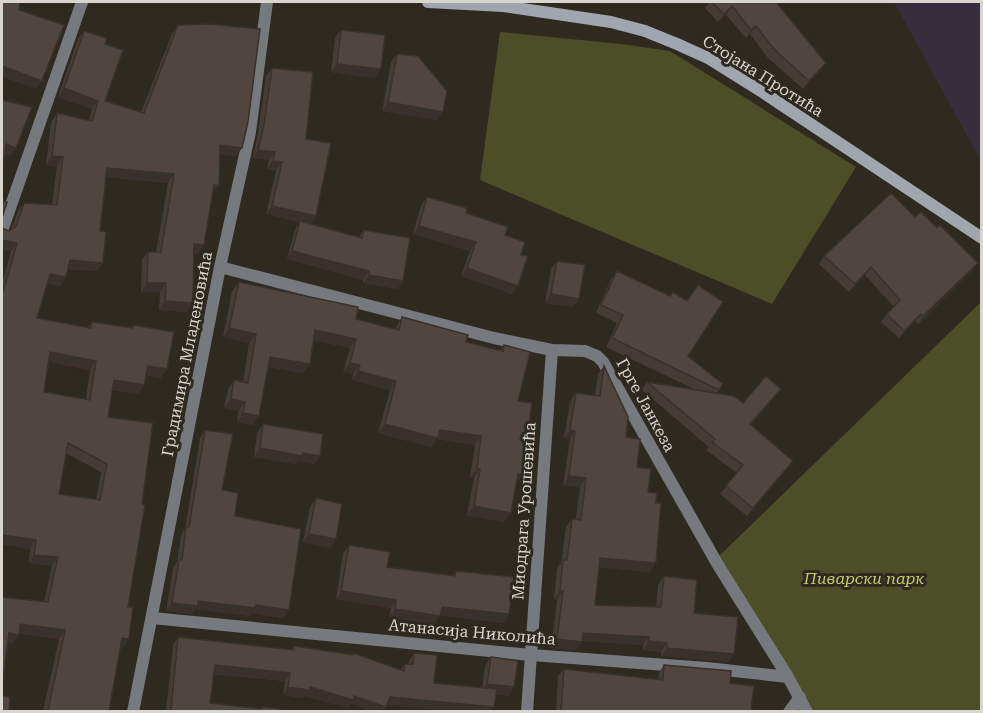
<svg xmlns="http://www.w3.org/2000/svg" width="983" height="713" viewBox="0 0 983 713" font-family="'Roboto Serif',serif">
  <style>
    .industrial { fill: #362e3d }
    .green { fill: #4b4e27 }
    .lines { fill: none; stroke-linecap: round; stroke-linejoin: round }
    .street { stroke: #76797e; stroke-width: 12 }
    .secondary { stroke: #a1a6ae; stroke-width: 12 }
    .wall { fill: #463c36; fill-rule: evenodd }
    .shaded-wall { fill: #39312c }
    .building { fill: #51463f; stroke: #39312c; stroke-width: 1.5; fill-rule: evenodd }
    .labels { text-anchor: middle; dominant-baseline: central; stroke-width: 6; stroke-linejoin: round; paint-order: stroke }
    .street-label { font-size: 16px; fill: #d9d6cf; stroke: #2e2a20 }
    .park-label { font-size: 16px; font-style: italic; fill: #c5cc66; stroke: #2e2a20 }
  </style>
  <rect width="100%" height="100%" fill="#2e2a20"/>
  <path class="industrial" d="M894 2H981V161Z"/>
  <path class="green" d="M500 32 621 44 670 51 856 167 772 304 480 180Z
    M981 302V711H806L716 559Z"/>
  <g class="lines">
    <path class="street" d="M2 231 82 2
      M220 267 494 338 552 350 585 351 597 356 603 362 718 565 788 677 807 712
      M152 618 531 655 707 668 788 677
      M133 712 220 267 250 132 267 2
      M527 712 552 350
      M789 712 800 697"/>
    <path class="secondary" d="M428 2 503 6 611 22 645 31 677 44 708 58 764 93 982 238"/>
  </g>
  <path class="wall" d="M710 2H776L826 63 820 71 803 89 768 58 750 34 746 38 726 15 718 22 705 8Z
    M178 25 242 148 236 156 220 154 213 193 198 254 194 253 187 312 159 310 160 292H141L142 260 148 252H156L168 183 106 177 97 271 68 269 66 277 60 286 47 283 37 318 88 327 92 322 131 328 133 325 161 378 146 375 144 385 138 394 112 390 108 417 128 607 123 647H121L109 711H43L59 639 19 633 13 643H8L2 597 44 602 52 566 29 563 30 549 2 544V284L11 251 2 250V227V228L9 231 11 229 18 211 24 203 52 205 57 166 46 165 51 122 57 113 89 120 92 109 58 97 78 39 84 31 105 44V101L141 112 172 34ZM49 362 90 370 86 399 44 392ZM66 453 101 472 96 500 59 494Z
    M341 30 375 78 331 72 335 38Z
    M397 54 443 112 437 120 382 111 391 62Z
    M272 68 306 139 316 216 310 224 359 237 364 230 403 281 397 289 363 283V280L287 259 295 230 300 222 266 214 276 171 267 169 269 160 253 158 258 133 266 76Z
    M427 197 466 213 505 235 521 255 512 294 461 276 470 251 413 234 421 206Z
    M915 217 937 228 978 263 972 270 918 324 915 321 899 338 881 322 887 314 894 307 865 275 849 292 819 264 824 256Z
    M557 261 579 299 573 307 545 303 551 269Z
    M617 271 688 356 723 384 717 393 743 403 775 397 751 425 793 461 787 469 747 516 720 494 737 473 706 450 709 447 642 390 647 382 696 390 606 347 617 323 596 313 611 279Z
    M239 282 356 319 395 329 396 327 402 317 466 342 501 350 504 345 518 401 516 484 504 522 467 515 474 478H470L475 445 437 439 431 447 378 433 390 390 352 380 353 374 343 372 350 348 313 340 303 373 269 367 253 425 237 422 238 411 224 408 228 389 234 380 243 382 249 343 223 337 232 291Z
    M604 366 626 437 648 492 650 572 599 567 595 605 656 607 658 585 664 576 694 613 734 654 728 662 661 656V652L643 650V645L582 641 576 650 551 648 557 600 554 599 557 568 561 563 566 527 572 519H576L580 487 563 485 570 439 564 438 570 401 576 393 595 396 598 374Z
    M263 424 320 456 314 464 298 461 296 464 254 457 257 433Z
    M205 430 222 490 283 618 252 613 250 616 195 609 192 614 166 611 173 568 177 562 181 535 185 529 200 438Z
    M316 498 336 539 330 548 303 542 310 507Z
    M349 545 387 567 452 576 456 571 504 623 440 615 434 624 389 617 391 608 336 599 343 553Z
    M178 637 291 650 294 646 352 654 353 653 401 670 405 664H408L409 661 414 653 434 683 482 688 485 666 491 657 509 696 496 694 387 706 350 704 348 708 305 696 303 698 283 695 285 681 213 674 210 703 261 709 262 707 280 711H166L173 645Z
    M664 665 730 683 751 711H556L558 676 564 669 658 680 659 673Z"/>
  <path class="shaded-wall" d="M732 6 726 15 718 22 724 14Z
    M756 26 750 34 746 38 751 30Z
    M826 63 820 71 803 89 809 81Z
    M337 64 381 69 375 78 331 72Z
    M2 66 42 81 36 89 2 77Z
    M64 88 98 101 92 109 58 97Z
    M388 102 443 112 437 120 382 111Z
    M6 144 16 148 10 156 2 153Z
    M220 145 242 148 236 156 214 154Z
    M258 150 275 152 269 160 253 158Z
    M52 156 63 157 57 166 46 165Z
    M273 161 282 162 276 171 267 169Z
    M107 168 174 174 168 183 101 176Z
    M214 185H219L213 193Z
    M272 206 316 216 310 224 266 214Z
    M419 226 476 242 470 251 413 234Z
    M2 240 17 243 11 251 2 250Z
    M194 244 204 245 198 254 188 252Z
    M292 251 369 271 363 280 287 259Z
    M70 260 103 263 97 271 64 268Z
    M978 263 972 270 918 324 923 316Z
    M871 267 865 275 849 292 855 284Z
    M467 268 518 286 512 294 461 276Z
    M50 274 66 277 60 286 44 283Z
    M369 275 403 281 397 289 363 283Z
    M147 283H166L160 292H141Z
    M551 294 579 299 573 307 545 303Z
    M165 301 193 303 187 312 159 310Z
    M921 314 915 321 899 338 904 331Z
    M229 328 256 334 249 343 223 337Z
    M315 330 356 339 350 348 309 339Z
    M50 352 96 361 90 370 44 361Z
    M270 357 310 364 303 373 264 366Z
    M350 363 360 365 353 374 343 372Z
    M148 366 167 369 161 378 142 374Z
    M358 371 396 381 390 390 352 380Z
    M114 380 144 385 138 394 108 389Z
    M781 389 775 397 744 432 750 424Z
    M231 399 245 402 238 411 224 408Z
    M243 413 259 416 253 425 237 422Z
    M385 424 440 430 481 436 475 445 437 439 431 447 378 433Z
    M570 430 575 431 570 439 564 438Z
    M260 448 303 453 320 456 314 464 298 461 296 464 254 457Z
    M793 461 787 469 747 516 753 508Z
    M477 469H480L474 478H470Z
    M518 474 522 475 516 484Z
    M569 476 586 478 580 487 563 485Z
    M474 506 511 513 504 522 467 515Z
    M309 534 336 539 330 548 303 542Z
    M3 535 36 540 30 549 2 544V538Z
    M34 555 58 557 52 566 29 563Z
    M600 558 656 563 650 572 594 567Z
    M341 591 396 600 391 608 336 599Z
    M560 591H563L557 600 554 599Z
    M198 601 256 605 289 610 283 618 252 613 250 616 195 609 192 614 166 611 172 603Z
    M442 607 509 614 504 623 436 615Z
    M395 609 440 616 434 624 389 617Z
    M20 624 65 630 59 639 14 633Z
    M9 633 19 635 13 643 3 642Z
    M583 633 649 637 643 645 577 641Z
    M122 638 129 639 123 647 116 646Z
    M557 639 582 642 576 650 551 648Z
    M649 641 667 643 661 652 643 650Z
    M667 648 734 654 728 662 661 656Z
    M215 665 290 673 285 681 209 673Z
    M487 684 514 687 509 696 482 693Z
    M288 687H310L354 696 386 707 383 711H370L350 704 348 708 305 696 303 698 283 695Z
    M390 697 494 707 491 711H447L384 705Z"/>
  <path class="building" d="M2 2H20L19 10 64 25 42 81 2 66Z
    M712 2H776L826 63 809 81 774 49 756 26 751 30 732 6 724 14Z
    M209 24 260 29 248 122 242 148 220 145 219 185H214L204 245 194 244 193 303 165 301 166 283H147L148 252H161L174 174 107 168 100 231 106 232 103 263 70 260 66 277 50 274 37 318 91 328 92 322 133 328V325L174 332 167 369 148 366 144 385 114 380 108 417 153 423 142 504 145 505 128 607H133L129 639 122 638 109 711H48L65 630 20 624 19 635 9 633 2 687V597L48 602 58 557 34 555 36 540 3 535 2 541V295L17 243 2 240V227V228L9 231 16 226 24 203 57 205 63 157 52 156 57 113 92 121 98 101 64 88 84 31 107 38 105 44 123 50 105 101 144 113 178 25ZM50 352 96 361 90 400 44 392ZM68 443 107 464 100 500 59 494Z
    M341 30 385 35 381 69 337 64Z
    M397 54 418 56 447 91 443 112 388 102Z
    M272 68 313 72 306 139 331 143 316 216 272 206 282 162 273 161 275 152 258 150 264 125Z
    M2 100 32 107 16 148 6 144 2 172Z
    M891 193 915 217 921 212 937 228 940 225 978 263 923 316 921 314 904 331 887 314 900 300 871 267 855 284 824 256Z
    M427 197 467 208 466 213 508 227 505 235 525 242 521 255 528 256 518 286 467 268 476 242 419 226Z
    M2 201 7 202 2 218Z
    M300 221 362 238 364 230 410 238 403 281 369 275V271L292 251Z
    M557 261 585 265 579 299 551 294Z
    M617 271 670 296 673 292 687 301 698 285 723 302 688 356 723 384 719 390 612 338 623 315 601 305Z
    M239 282 358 307 356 319 399 330 402 317 468 335 466 342 503 351 504 345 530 352 518 401 532 403 522 475 518 474 511 513 474 506 480 469H477L481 436 440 430 437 438 385 424 396 381 358 371 360 365 350 363 356 339 315 330 310 364 270 357 259 416 243 413 245 402 231 399 234 380 248 383 256 334 229 328Z
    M604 366 628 417 626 437 640 439 637 467 651 469 648 492 657 493 656 503H661L656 563 600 558 595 605 661 607 664 576 697 580 694 613 738 617 734 654 667 648V643L649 641V637L583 633 582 642 557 639 563 591H560L563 560H567L572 519 581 520 586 478 569 476 575 431 570 430 576 393 600 396Z
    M766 376 781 389 750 424 793 461 753 508 726 486 743 465 712 442 715 439 647 382 734 396 743 403Z
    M263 424 323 434 320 456 303 453 302 456 260 448Z
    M205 430 233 434 222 490 238 493 235 516 301 529 289 610 256 605 255 608 198 601V606L172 603 179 560H182L186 527H189Z
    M316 498 342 504 336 539 309 534Z
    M349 545 390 552 387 567 455 576 456 571 514 577 509 614 442 607 440 616 395 609 396 600 341 591Z
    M178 637 294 650V646L353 655V653L404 671 405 664H413L414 653 437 655 434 683 497 689 494 707 390 697 386 707 354 696 353 700 310 687 309 690 288 687 290 673 215 665 210 703 262 709V707L280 709V711H171Z
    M491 657 518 661 514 687 487 684Z
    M664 665 731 671 730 683 754 686 751 711H561L564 669 663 680Z
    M2 696 10 697 9 711H2Z"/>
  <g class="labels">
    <g class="street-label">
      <text transform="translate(763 76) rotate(32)">Стојана Протића</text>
      <text transform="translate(187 354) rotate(-79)">Градимира Младеновића</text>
      <text transform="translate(646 405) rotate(61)">Грге Јанкеза</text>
      <text transform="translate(524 511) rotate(-86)">Миодрага Урошевића</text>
      <text transform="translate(472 632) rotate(5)">Атанасија Николића</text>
    </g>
    <g class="park-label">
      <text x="864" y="578">Пиварски парк</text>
    </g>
  </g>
  <rect width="983" height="713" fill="none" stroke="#d9d6cf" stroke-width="6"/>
</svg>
